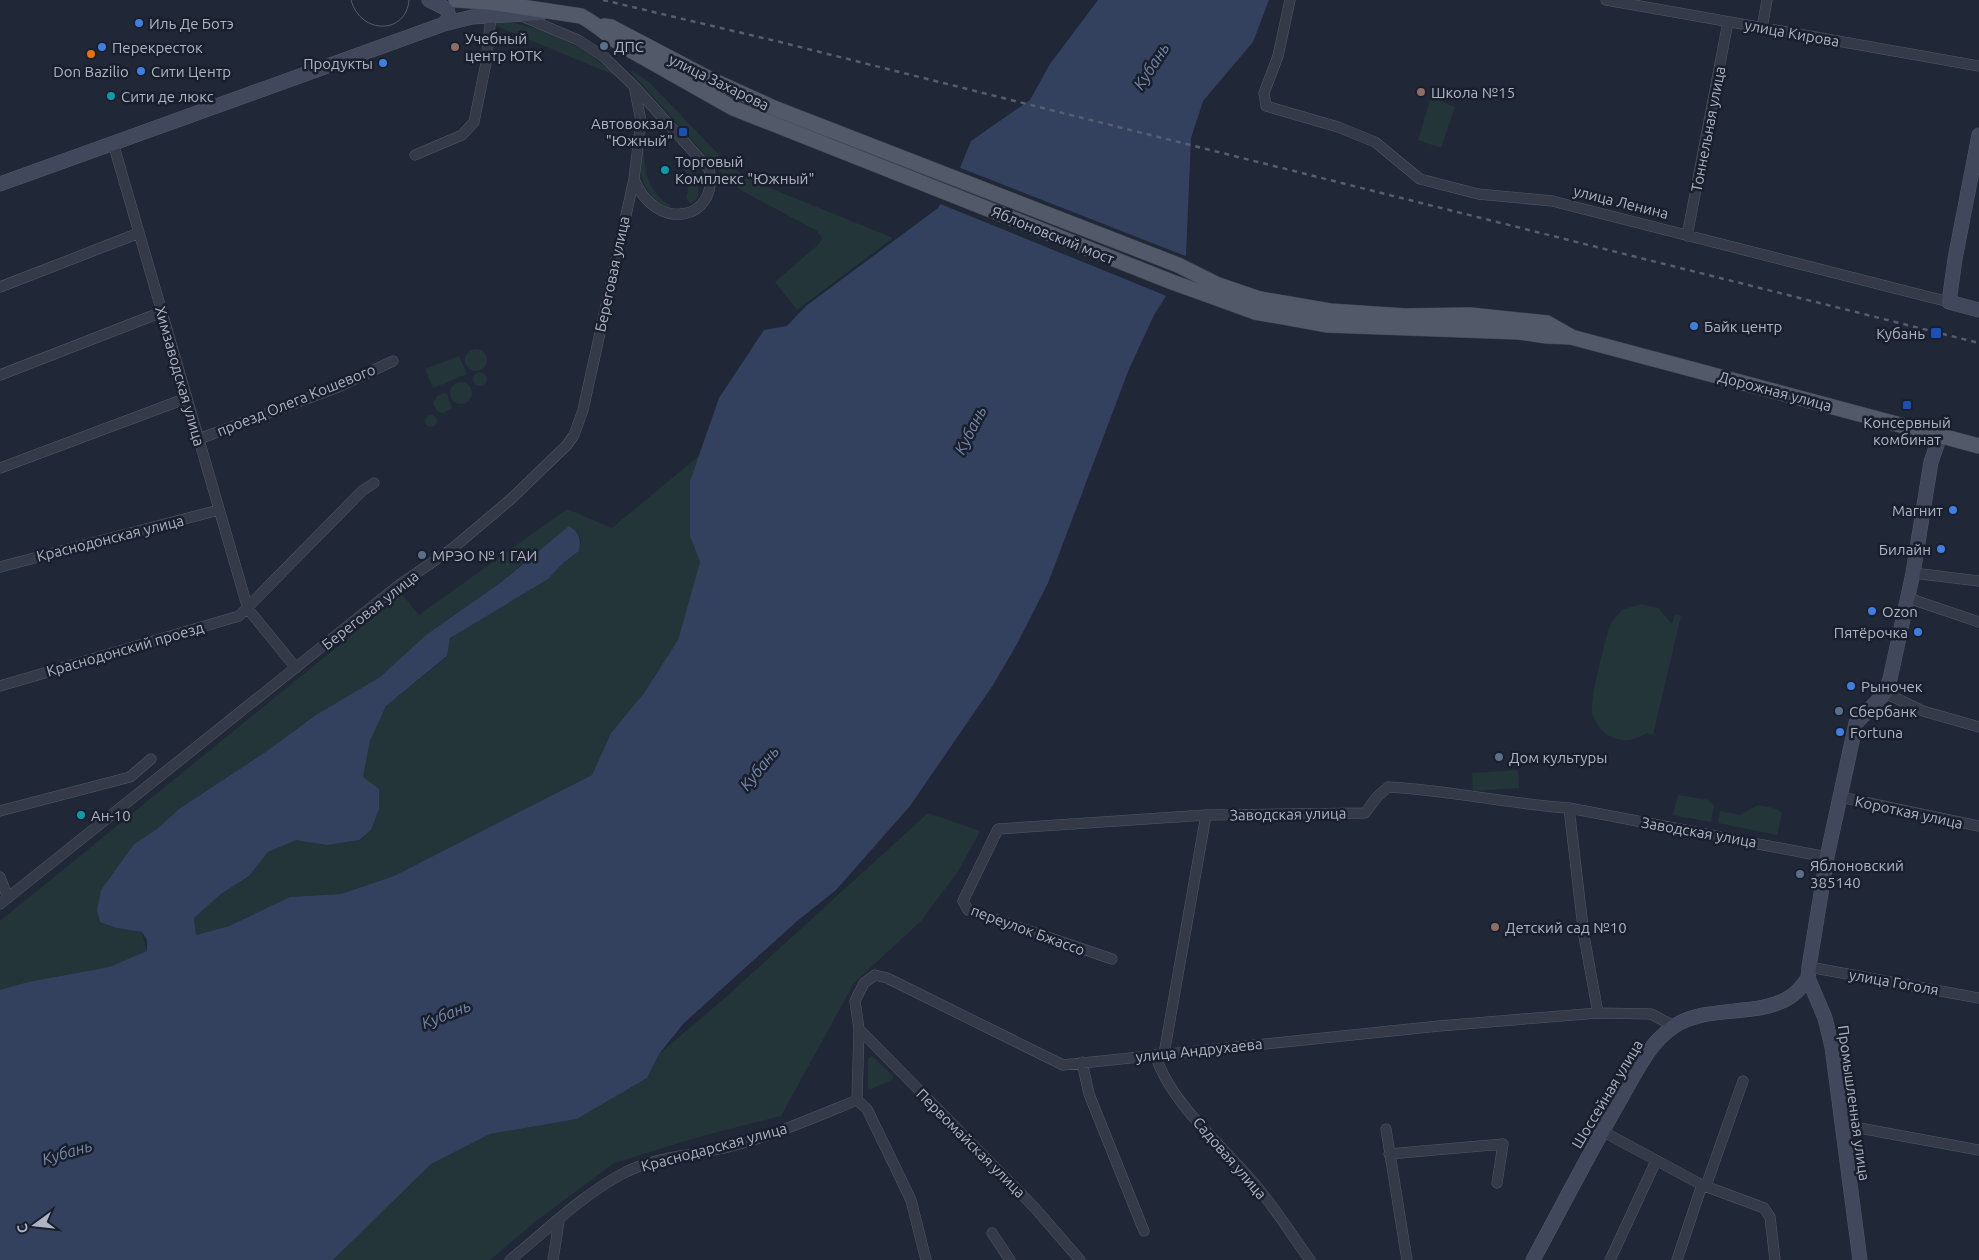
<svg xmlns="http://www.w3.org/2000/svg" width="1979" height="1260" viewBox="0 0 1979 1260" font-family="Ubuntu,sans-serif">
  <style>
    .green { fill: #233539 }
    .water { fill: #34415e }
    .pier { fill: #202837 }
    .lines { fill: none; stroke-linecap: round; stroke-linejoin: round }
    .street-casing { stroke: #515765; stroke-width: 11 }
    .secondary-casing { stroke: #515765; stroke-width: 15 }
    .primary-casing { stroke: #3d4351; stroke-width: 16 }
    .street { stroke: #343a48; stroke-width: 10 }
    .secondary { stroke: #42485b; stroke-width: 14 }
    .primary { stroke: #525968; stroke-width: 15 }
    .tram { stroke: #565d6f; stroke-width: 1 }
    .rail { stroke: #565d6f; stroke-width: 2.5; stroke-dasharray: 5 5; stroke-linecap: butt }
    .shop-dot { fill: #3f7fe0; stroke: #191f2c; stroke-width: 2 }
    .service-dot { fill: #5c6f8a; stroke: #191f2c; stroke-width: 2 }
    .education-dot { fill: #8d6e63; stroke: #191f2c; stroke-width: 2 }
    .food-dot { fill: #e8710a; stroke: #191f2c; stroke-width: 2 }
    .culture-dot { fill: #0f9aa8; stroke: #191f2c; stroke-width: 2 }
    .transit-dot { fill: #1a4fb4; stroke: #191f2c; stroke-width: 2 }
    .labels { text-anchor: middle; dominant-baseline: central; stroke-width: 5; stroke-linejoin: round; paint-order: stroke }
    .poi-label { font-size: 15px; fill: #aeb4c4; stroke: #191f2c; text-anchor: start }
    .street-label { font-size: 15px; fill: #aeb4c4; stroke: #191f2c }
    .water-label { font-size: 16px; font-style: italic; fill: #7688ac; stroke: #191f2c }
  </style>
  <rect width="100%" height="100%" fill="#202837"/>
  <path class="green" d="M502 20 546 31 579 48 615 73 614 75 494 25Z
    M633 71 650 83 730 166 753 181 893 238 797 310 775 282 820 243 822 238 817 231 744 192 724 176 631 72Z
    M1431 97 1455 107 1441 148 1418 140Z
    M644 148C643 170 649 194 670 205L669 209C646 197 633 172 644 148Z
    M679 158 698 179V197L691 204 686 198C691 183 687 172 678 159Z
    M465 360a11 11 0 1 1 22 0a11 11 0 1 1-22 0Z
    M459 356 467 374 433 388 425 369Z
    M473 379a7 7 0 1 1 14 0a7 7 0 1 1-14 0Z
    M450 393a11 11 0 1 1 22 0a11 11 0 1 1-22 0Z
    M444 393 447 394 452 408 443 413 437 411 433 403 437 396Z
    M425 421a6 6 0 1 1 12 0a6 6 0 1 1-12 0Z
    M699 456 690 481V536L700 562 678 640 644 693 611 733 592 775 394 876 341 894 290 897 229 926 196 935 194 918 221 894 249 876 268 852 296 839 327 845 363 777 370 741 386 706 447 657 449 638 548 579 563 563 579 551 581 540 577 531 536 552 500 583 426 635 380 677 316 715 264 753 179 809 157 829 134 844 101 890 117 928 142 932 147 951 109 967 28 982 0 990V921L402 594 419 615 567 509 612 528Z
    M1641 604 1658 608 1672 624 1675 614 1681 616 1653 735 1647 733C1637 739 1626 743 1614 738 1603 734 1595 724 1592 713 1590 699 1606 634 1612 621L1622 610Z
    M1518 770 1519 788 1473 791 1472 773Z
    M1678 795 1709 800 1714 806 1711 822 1673 815Z
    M1758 805 1777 809 1782 813 1777 835 1718 823 1720 811 1740 815Z
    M928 813 980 831 959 870 921 921 854 983 781 1116 702 1136 614 1163 536 1221 490 1260H333L431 1164 490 1134 577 1119 647 1078 659 1054 726 997Z
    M872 1056 893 1076 892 1080 871 1089 868 1088V1058Z"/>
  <path class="water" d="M1098 0H1269L1253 42 1203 101 1191 138 1186 255 1175 282 1154 315 1129 369 1048 583 1017 644 993 685 910 806 836 890 796 922 684 1023 659 1054 647 1078 577 1119 490 1134 431 1164 333 1260H0V990L28 982 109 967 147 951V940L142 932 117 928 100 922 97 910 101 890 134 844 157 829 179 809 264 753 316 715 380 677 426 635 500 583 569 526C580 533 581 539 579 551L563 563 548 579 450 638 447 656 386 706 370 741 363 777 379 789V809L371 830 359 840 327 845 296 840 268 852 249 876 221 894 194 918 196 935 229 926 290 897 341 894 394 876 592 775 611 733 644 693 678 640 700 562 690 536V481L719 398 764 330 787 326 806 306 938 208 956 178 971 141 1030 100 1050 64Z"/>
  <path class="pier" d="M958 167 1188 257 1177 283 1169 297 938 203Z"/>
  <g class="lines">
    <defs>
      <path id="street" d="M1290 0 1278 56 1264 93 1266 106 1338 127 1375 142 1420 179 1478 194 1552 201 1949 302
        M1606 0 1979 66
        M519 15 578 40 604 57 634 86 709 169C720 220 656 234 634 179
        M1762 28 1767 0
        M113 143 248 609 296 668
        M415 155 462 135 474 122 486 63 491 16
        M1687 236 1728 22
        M0 287 139 233
        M0 375 162 312
        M199 439 338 387 393 361
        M0 468 187 398
        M0 567 219 510
        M1913 573 1979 581
        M1908 598 1979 622
        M0 686 239 616 362 491 374 483
        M1885 693 1923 711 1979 727
        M1840 797 1979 826
        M0 811 130 777 151 759
        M0 877 8 898
        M0 904 399 585 453 548 511 499 567 445 574 435 583 410 634 179 641 121 634 86
        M1112 959 968 910 963 901 998 829 1206 815 1365 813 1377 797 1388 787C1449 790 1509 804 1569 808
        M1809 967 1979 998
        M1598 1013 1584 936 1569 808 1827 857
        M859 1029 1034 1207 1080 1260
        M1164 1054 1206 815
        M1155 1055C1172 1105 1219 1142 1253 1182 1274 1206 1291 1234 1310 1260
        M1082 1062 1089 1094 1144 1231
        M857 1100 859 1029 855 1001 864 983 875 975 887 978 1063 1065 1439 1026 1598 1013 1651 1014 1674 1026
        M857 1100 867 1109 911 1200 926 1260
        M1843 1125 1979 1150
        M1386 1129 1407 1260
        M1602 1131 1702 1185 1764 1208 1770 1217 1775 1260
        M1389 1154 1503 1144 1497 1183
        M1706 1186 1743 1081
        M992 1233 1010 1260
        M510 1260C546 1231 581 1196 622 1174 653 1157 690 1156 724 1148 770 1137 813 1118 857 1100
        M553 1260 559 1221
        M1610 1260 1656 1161
        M1677 1260 1702 1185"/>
      <path id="secondary" d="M429 0 447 9 449 17 444 24
        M1979 135 1955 259 1949 302 1979 310
        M0 184 444 24 472 17 541 13
        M1533 1260C1562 1206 1590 1152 1620 1100 1635 1074 1648 1044 1673 1027 1705 1004 1758 1018 1790 997 1797 993 1803 985 1808 978
        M1860 1260 1832 1047 1825 1018 1808 978 1809 967 1827 857 1856 723 1885 693 1890 679 1913 573 1931 462 1940 436"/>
      <path id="primary" d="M456 0 489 2 581 16C597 24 609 37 625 47L733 108 1172 282 1255 312 1328 325 1519 332 1547 336 1571 337 1979 446
        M604 26 611 27 708 78 774 108 1178 265 1216 284 1260 299 1330 311 1405 316 1470 315 1547 323 1570 336"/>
    </defs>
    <use href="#street" class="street-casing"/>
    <use href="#secondary" class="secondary-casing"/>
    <use href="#primary" class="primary-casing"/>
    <use href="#street" class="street"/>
    <use href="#secondary" class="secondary"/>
    <use href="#primary" class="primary"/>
    <path class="tram" d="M351 0C361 36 407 34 409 0"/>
    <path class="rail" d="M603 0 780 42 1979 343"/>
  </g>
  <g class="shop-dot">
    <circle cx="139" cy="23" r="5"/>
    <circle cx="102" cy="47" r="5"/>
    <circle cx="383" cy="63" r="5"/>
    <circle cx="141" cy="71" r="5"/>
    <circle cx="1694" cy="326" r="5"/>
    <circle cx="1953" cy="510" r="5"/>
    <circle cx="1941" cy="549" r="5"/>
    <circle cx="1872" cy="611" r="5"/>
    <circle cx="1918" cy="632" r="5"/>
    <circle cx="1851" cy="686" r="5"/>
    <circle cx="1840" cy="732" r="5"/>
  </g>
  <g class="service-dot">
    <circle cx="604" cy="46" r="5"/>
    <circle cx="422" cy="555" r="5"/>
    <circle cx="1839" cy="711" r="5"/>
    <circle cx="1499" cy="757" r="5"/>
    <circle cx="1800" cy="874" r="5"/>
  </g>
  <g class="education-dot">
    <circle cx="455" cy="47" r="5"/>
    <circle cx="1421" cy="92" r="5"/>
    <circle cx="1495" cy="927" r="5"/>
  </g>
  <circle class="food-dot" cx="91" cy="54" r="5"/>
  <g class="culture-dot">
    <circle cx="111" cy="96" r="5"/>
    <circle cx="665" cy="170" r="5"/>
    <circle cx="81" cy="815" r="5"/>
  </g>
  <g class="transit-dot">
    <rect x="678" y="127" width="10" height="10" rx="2.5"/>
    <rect x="1930" y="327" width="12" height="12" rx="2.5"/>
    <rect x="1902" y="400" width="10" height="10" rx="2.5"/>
  </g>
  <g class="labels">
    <g class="poi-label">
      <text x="149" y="23">Иль Де Ботэ</text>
      <text x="465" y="38">Учебный<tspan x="465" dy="17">центр ЮТК</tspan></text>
      <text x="614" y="46">ДПС</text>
      <text x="112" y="47">Перекресток</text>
      <text x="373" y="63" text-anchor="end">Продукты</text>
      <text x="91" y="71" text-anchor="middle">Don Bazilio</text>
      <text x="151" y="71">Сити Центр</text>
      <text x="1431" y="92">Школа №15</text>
      <text x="121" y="96">Сити де люкс</text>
      <text x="673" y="123" text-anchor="end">Автовокзал<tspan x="673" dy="17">"Южный"</tspan></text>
      <text x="675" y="161">Торговый<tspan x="675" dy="17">Комплекс "Южный"</tspan></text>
      <text x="1704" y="326">Байк центр</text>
      <text x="1925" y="333" text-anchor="end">Кубань</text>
      <text x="1907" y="422" text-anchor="middle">Консервный<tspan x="1907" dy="17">комбинат</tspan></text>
      <text x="1943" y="510" text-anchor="end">Магнит</text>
      <text x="1931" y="549" text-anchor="end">Билайн</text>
      <text x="432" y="555">МРЭО № 1 ГАИ</text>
      <text x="1882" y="611">Ozon</text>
      <text x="1908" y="632" text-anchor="end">Пятёрочка</text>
      <text x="1861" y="686">Рыночек</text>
      <text x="1849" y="711">Сбербанк</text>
      <text x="1850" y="732">Fortuna</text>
      <text x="1509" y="757">Дом культуры</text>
      <text x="91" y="815">Ан-10</text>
      <text x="1810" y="865">Яблоновский<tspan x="1810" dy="17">385140</tspan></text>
      <text x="1505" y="927">Детский сад №10</text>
    </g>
    <g class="street-label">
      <text transform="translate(1792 33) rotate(10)">улица Кирова</text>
      <text transform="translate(719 82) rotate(26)">улица Захарова</text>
      <text transform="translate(1708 129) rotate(-79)">Тоннельная улица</text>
      <text transform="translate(1621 202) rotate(14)">улица Ленина</text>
      <text transform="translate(1053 235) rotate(22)">Яблоновский мост</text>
      <text transform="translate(612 274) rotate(-78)">Береговая улица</text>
      <text transform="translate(180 376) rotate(74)">Химзаводская улица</text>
      <text transform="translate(1775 391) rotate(15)">Дорожная улица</text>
      <text transform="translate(296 400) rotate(-22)">проезд Олега Кошевого</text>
      <text transform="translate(110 538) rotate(-14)">Краснодонская улица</text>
      <text transform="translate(370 610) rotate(-38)">Береговая улица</text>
      <text transform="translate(125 649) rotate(-16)">Краснодонский проезд</text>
      <text transform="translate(1909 812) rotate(12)">Короткая улица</text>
      <text transform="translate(1288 814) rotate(-1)">Заводская улица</text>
      <text transform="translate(1699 832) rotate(10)">Заводская улица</text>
      <text transform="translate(1028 930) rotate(20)">переулок Бжассо</text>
      <text transform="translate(1894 982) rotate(10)">улица Гоголя</text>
      <text transform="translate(1199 1050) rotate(-6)">улица Андрухаева</text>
      <text transform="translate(1607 1094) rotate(-59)">Шоссейная улица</text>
      <text transform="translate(1854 1103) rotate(82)">Промышленная улица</text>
      <text transform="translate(971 1143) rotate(45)">Первомайская улица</text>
      <text transform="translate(714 1147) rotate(-15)">Краснодарская улица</text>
      <text transform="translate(1230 1158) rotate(49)">Садовая улица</text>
    </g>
    <g class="water-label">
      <text transform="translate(1151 66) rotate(-57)">Кубань</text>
      <text transform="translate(970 430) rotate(-63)">Кубань</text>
      <text transform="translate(759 768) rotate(-51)">Кубань</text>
      <text transform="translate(446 1014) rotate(-22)">Кубань</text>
      <text transform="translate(67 1152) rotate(-17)">Кубань</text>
    </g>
  </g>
  <g transform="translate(35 1225) rotate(255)" stroke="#191f2c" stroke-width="4" paint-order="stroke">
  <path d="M0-4L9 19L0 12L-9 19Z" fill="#aeb4c4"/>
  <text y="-8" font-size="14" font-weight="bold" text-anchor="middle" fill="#aeb4c4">С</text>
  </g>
</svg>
